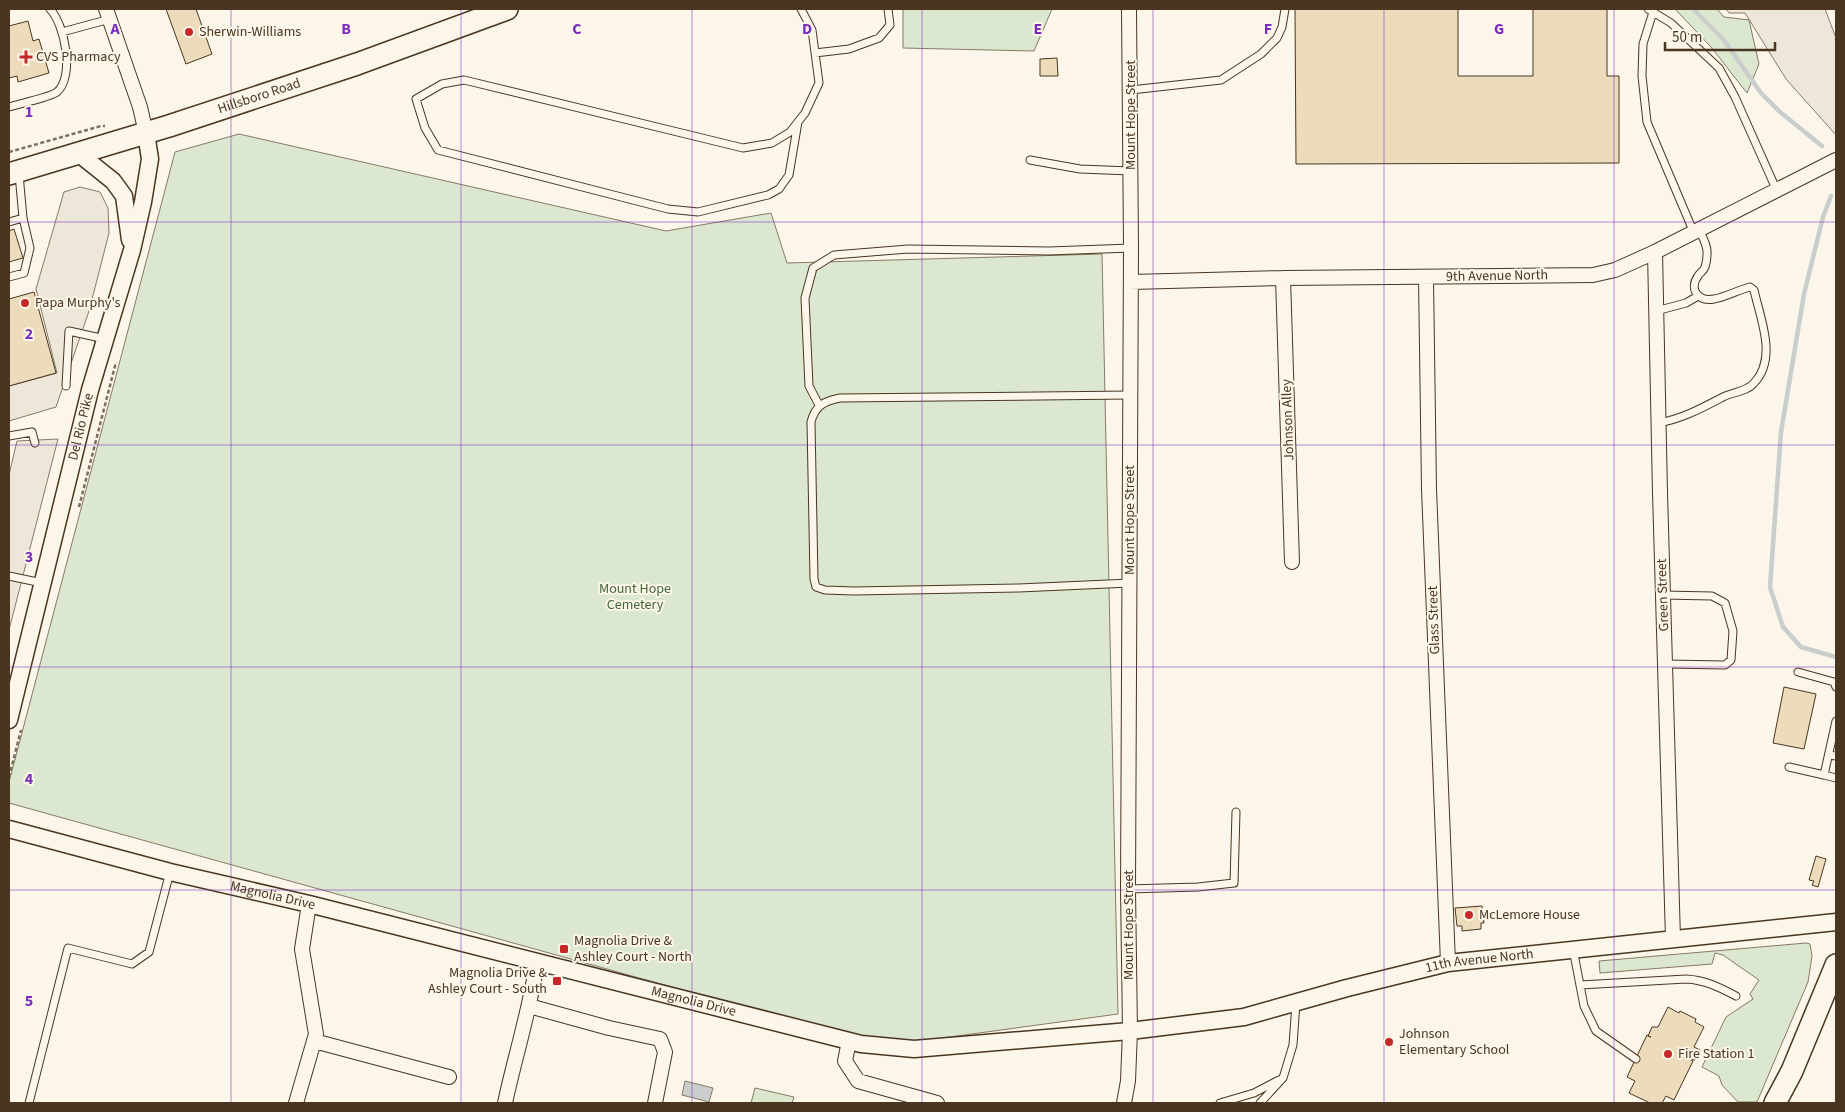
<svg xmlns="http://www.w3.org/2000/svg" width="1845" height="1112" viewBox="0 0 1845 1112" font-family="'Source Sans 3',sans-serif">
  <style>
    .green { fill: #dce7d0; stroke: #887966 }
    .parking { fill: #ede7d9; stroke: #887966 }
    .water { fill: #c9cecd; stroke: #887966 }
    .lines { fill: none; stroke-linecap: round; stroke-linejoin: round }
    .stream { stroke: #c9cecd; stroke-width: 4.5 }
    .building { fill: #ecdcbc; stroke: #4a3520 }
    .service-casing { stroke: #4a3520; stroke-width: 9 }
    .minor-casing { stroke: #4a3520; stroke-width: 16 }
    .tertiary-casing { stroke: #4a3520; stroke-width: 19 }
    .primary-casing { stroke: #4a3520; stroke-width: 24 }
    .path { stroke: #7f6f5c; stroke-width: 2.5; stroke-dasharray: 4 2.5; stroke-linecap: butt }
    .service { stroke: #fbf6e9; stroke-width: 7 }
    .minor { stroke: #fbf6e9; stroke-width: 14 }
    .tertiary { stroke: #fbf6e9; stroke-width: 16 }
    .primary { stroke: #fbf6e9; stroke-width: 21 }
    .grid { fill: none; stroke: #7b2cbf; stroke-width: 1; stroke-opacity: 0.55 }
    .poi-dot { fill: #c62828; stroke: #fbf6e9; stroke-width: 2 }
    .labels { text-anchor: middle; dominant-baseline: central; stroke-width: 4; stroke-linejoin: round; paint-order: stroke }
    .poi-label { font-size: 14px; fill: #4a3520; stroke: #fbf6e9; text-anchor: start }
    .street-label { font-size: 14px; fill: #4a3520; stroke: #fbf6e9 }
    .park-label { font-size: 14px; fill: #436837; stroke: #fbf6e9 }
    .grid-label { font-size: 16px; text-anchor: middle; font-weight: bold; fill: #7b2cbf; stroke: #fbf6e9; stroke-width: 4; stroke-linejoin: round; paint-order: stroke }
  </style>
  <rect width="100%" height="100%" fill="#fbf6e9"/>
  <path class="green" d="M903 9H1052L1034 51 903 48Z
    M1675 9H1717L1724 17 1749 20 1759 64 1747 93 1711 47Z
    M239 134 666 231 771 213 787 263 1102 254 1118 1014 884 1046 9 803V782L175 152Z
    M1806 943 1810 944 1812 956 1808 982 1757 1102H1738L1722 1085 1719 1076 1702 1067 1726 1017 1753 999 1750 994 1759 980 1723 955 1715 953 1712 964 1600 973 1599 961Z
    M755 1088 794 1097 792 1103H751Z"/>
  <path class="parking" d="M1726 9H1825L1836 38V135L1786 79 1745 13H1729Z
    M80 187 100 192 108 208 109 233 89 311 56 407 9 421V386L57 373 36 289 64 192Z
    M58 439 9 630V475L17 441Z"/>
  <path class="water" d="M685 1081 713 1088 709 1102 682 1095Z"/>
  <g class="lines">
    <path class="stream" d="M1693 9 1723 39 1761 93 1780 112 1822 146
      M1831 196 1823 217 1804 294 1781 432 1770 587 1783 627 1801 647 1836 657"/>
  </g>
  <path class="building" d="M166 9H196L212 54 186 64Z
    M1295 9H1458V76H1533V9H1607V76H1619V163L1296 164Z
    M28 21 33 41 39 39 49 73 18 82 17 76 9 78V26Z
    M1057 58 1058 76H1040V59Z
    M14 229 23 258 9 262V231Z
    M34 292 56 373 9 386V299Z
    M1784 687 1816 694 1804 749 1773 743Z
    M1816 856 1826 859 1818 887 1812 885 1814 881 1809 880Z
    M1482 906 1484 923H1481V929L1462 931V926H1457L1455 908Z
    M1668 1007 1679 1013 1680 1011 1696 1019 1695 1022 1704 1027 1694 1047 1700 1050 1695 1060 1689 1059 1693 1061 1674 1100 1666 1096 1662 1103H1650L1629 1093 1635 1081 1627 1077 1647 1035 1651 1037 1648 1036 1652 1027H1658Z"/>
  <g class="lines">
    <defs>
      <path id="service" d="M1648 9 1671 23 1719 68 1735 97 1777 191
        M1653 12 1643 44 1642 76 1647 122 1694 233
        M62 32 110 19
        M815 53 849 49 879 38 890 25 888 9
        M1131 90 1221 80 1261 54 1277 38 1282 27 1285 9
        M9 107C18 104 51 97 57 92 75 76 65 25 50 9
        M798 122 789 175 779 189 768 195 698 212 668 209 438 150 425 128 416 99 442 84 464 80 743 148 772 143 790 132 805 113 819 83 812 30 801 9
        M1030 160 1080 169 1131 171
        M9 222 23 218 19 174
        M9 277 24 273 30 248 23 218
        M1656 311 1686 303 1698 296
        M66 386 69 331 105 339
        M819 405 809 386 805 298 813 268 834 255 908 249 1049 251 1131 248
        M1658 423C1682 419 1702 408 1723 397 1732 392 1747 392 1754 383 1778 358 1760 318 1754 290L1750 287C1738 290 1726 297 1714 299 1697 302 1689 288 1698 276 1700 272 1704 271 1705 267 1706 264 1707 259 1707 255 1708 246 1703 238 1699 230
        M9 436 32 432 35 443
        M9 576 42 583
        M1130 583 1019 588 854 591 825 590 816 587 814 579 811 422C815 406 824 401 840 398L1131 395
        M1662 595 1712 596 1725 603 1733 631 1731 660 1725 665 1665 664
        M1798 672 1834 682 1836 687
        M1836 721 1824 775 1836 778
        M1829 755 1836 756
        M1789 767 1824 775
        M1128 889 1198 887 1234 883 1236 812
        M1573 949 1584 1006 1596 1031 1636 1059
        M1580 985 1686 979C1705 980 1719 987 1736 996
        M29 1103 68 948 132 964 149 952 170 872
        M1220 1103 1254 1093 1279 1080
        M1260 1103 1283 1078 1293 1045 1296 1003"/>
      <path id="minor" d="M106 9 140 107 146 133
        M1655 252 1660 493 1673 939
        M1283 278 1292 562
        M1426 278 1429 489 1448 963
        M1131 282 1283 278 1593 275 1615 270 1655 252 1836 160
        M529 1006 609 1028 660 1039 665 1052 655 1103
        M314 1041 449 1077
        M849 1041 845 1061 858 1081 937 1103
        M296 1103 316 1034 302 949 309 904
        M505 1103C515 1056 530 1010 537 962
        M1124 1103 1128 1081 1130 1031 1128 889 1131 248 1129 9"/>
      <g id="tertiary">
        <path d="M78 153 113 181 124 196 130 240"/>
        <path id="s1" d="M9 720 90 390 132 250 143 202 150 159 146 133"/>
        <path id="s2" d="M9 829 170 872 309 904 861 1044 914 1049 1130 1031 1244 1017 1347 988 1448 963 1836 922"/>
      </g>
      <g id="primary">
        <path id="s3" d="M9 174 169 126 357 64 507 9"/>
        <path d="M1775 1103 1792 1071 1836 965"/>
      </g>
    </defs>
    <use href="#service" class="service-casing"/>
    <use href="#minor" class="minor-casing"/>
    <use href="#tertiary" class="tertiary-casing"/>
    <use href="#primary" class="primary-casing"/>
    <path class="path" d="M9 152 101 126H105
      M79 507 116 362
      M9 777 21 730"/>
    <use href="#service" class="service"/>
    <use href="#minor" class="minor"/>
    <use href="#tertiary" class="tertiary"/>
    <use href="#primary" class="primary"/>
  </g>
  <path class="grid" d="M231 9V1103M461 9V1103M692 9V1103M922 9V1103M1153 9V1103M1384 9V1103M1614 9V1103M9 222H1836M9 445H1836M9 667H1836M9 890H1836"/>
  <g class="poi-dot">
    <circle cx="189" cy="32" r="5"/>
    <path d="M23.5 49.5h5v5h5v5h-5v5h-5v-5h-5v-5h5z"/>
    <circle cx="25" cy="303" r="5"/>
    <circle cx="1469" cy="915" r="5"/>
    <rect x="559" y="944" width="10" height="10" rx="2.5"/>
    <rect x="552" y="976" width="10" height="10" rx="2.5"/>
    <circle cx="1389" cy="1042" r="5"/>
    <circle cx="1668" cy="1054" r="5"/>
  </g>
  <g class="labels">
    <g class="poi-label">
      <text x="199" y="32">Sherwin-Williams</text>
      <text x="36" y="57">CVS Pharmacy</text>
      <text x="35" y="303">Papa Murphy's</text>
      <text x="1479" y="915">McLemore House</text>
      <text x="574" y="941">Magnolia Drive &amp;<tspan x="574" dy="16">Ashley Court - North</tspan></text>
      <text x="547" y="973" text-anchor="end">Magnolia Drive &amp;<tspan x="547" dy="16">Ashley Court - South</tspan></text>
      <text x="1399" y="1034">Johnson<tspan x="1399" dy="16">Elementary School</tspan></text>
      <text x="1678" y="1054">Fire Station 1</text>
    </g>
    <g class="street-label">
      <text stroke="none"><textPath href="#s3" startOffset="262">Hillsboro Road</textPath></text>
      <text transform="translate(1131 115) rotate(-90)">Mount Hope Street</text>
      <text transform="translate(1497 276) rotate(-1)">9th Avenue North</text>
      <text transform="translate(1288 420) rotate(-92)">Johnson Alley</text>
      <text stroke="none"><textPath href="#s1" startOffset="302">Del Rio Pike</textPath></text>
      <text transform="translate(1130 520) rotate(-90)">Mount Hope Street</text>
      <text transform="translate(1663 595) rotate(-92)">Green Street</text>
      <text transform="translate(1434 620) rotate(-92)">Glass Street</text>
      <text stroke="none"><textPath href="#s2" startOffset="272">Magnolia Drive</textPath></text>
      <text transform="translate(1129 925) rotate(-90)">Mount Hope Street</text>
      <text stroke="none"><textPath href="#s2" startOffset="1506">11th Avenue North</textPath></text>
      <text stroke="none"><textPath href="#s2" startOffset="706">Magnolia Drive</textPath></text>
    </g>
    <g class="park-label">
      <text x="635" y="589">Mount Hope<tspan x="635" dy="16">Cemetery</tspan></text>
    </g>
  </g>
  <g class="grid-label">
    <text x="115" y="34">A</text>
    <text x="346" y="34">B</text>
    <text x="577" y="34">C</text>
    <text x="807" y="34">D</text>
    <text x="1038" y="34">E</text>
    <text x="1268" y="34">F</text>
    <text x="1499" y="34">G</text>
    <text x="29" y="117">1</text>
    <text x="29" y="339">2</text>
    <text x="29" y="562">3</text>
    <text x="29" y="784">4</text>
    <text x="29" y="1006">5</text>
  </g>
  <rect width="1845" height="1112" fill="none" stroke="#4a3520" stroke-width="20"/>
  <path d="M1665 42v8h110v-8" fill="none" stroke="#4a3520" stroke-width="2.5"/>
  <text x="1672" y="42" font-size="15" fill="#4a3520" stroke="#fbf6e9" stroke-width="4" paint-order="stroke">50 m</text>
</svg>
